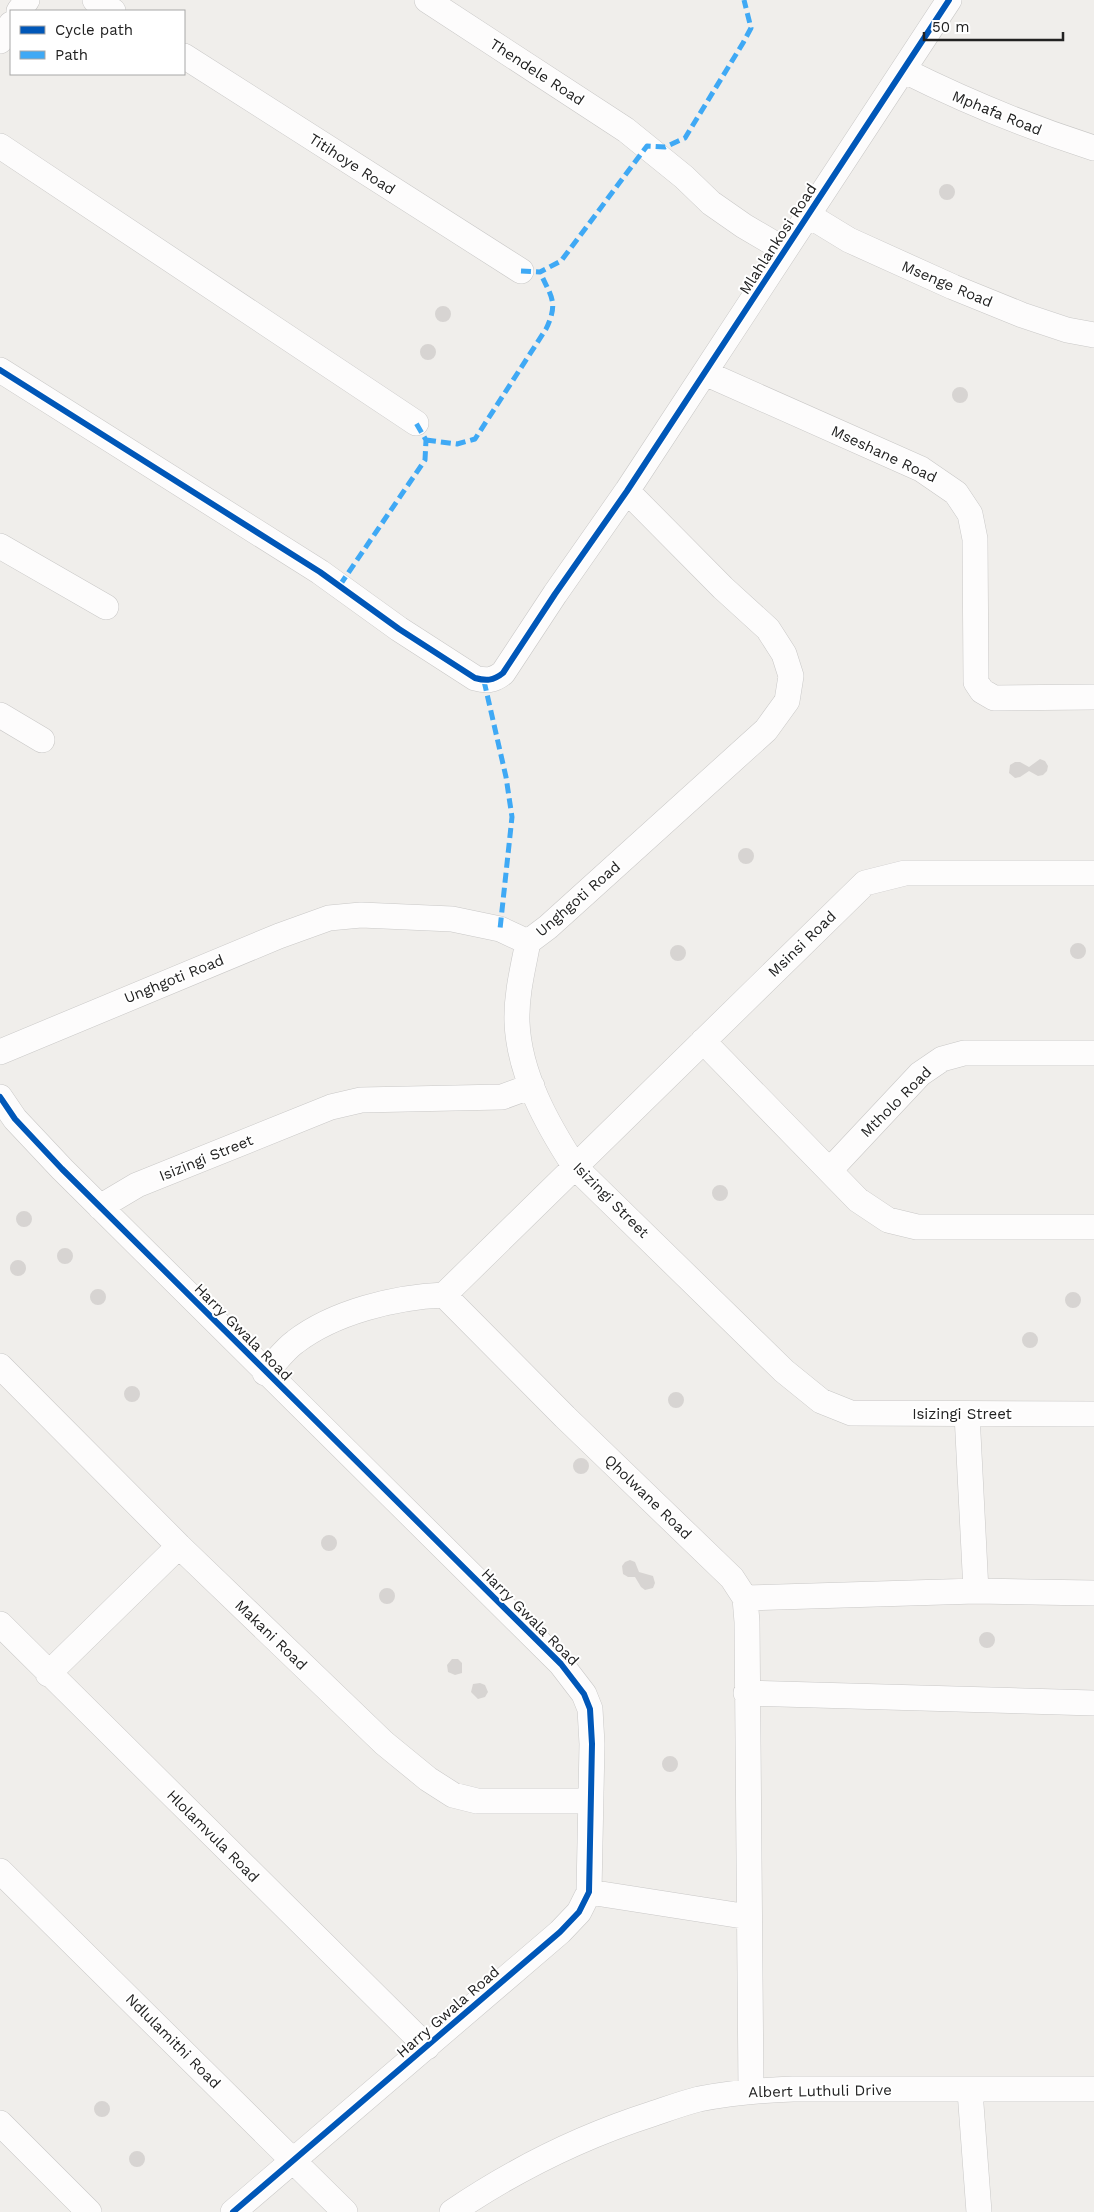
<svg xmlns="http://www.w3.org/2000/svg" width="1094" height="2212" viewBox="0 0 1094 2212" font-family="'Work Sans',sans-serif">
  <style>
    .building { fill: #d7d4d2 }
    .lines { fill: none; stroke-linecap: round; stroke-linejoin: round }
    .minor-casing { stroke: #c9c8c7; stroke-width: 26 }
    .minor { stroke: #fdfcfc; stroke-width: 25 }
    .quiet { stroke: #3fa9f5; stroke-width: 5; stroke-dasharray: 10 5; stroke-linecap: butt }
    .cycleway-casing { stroke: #fff; stroke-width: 9 }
    .cycleway { stroke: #0057b8; stroke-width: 6 }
    .labels { text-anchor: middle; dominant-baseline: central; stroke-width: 4; stroke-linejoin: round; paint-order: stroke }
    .street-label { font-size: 15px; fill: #222; stroke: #fff }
  </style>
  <rect width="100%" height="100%" fill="#f0eeeb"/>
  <path class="building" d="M939 192a8 8 0 1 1 16 0a8 8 0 1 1-16 0Z
    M435 314a8 8 0 1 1 16 0a8 8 0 1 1-16 0Z
    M420 352a8 8 0 1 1 16 0a8 8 0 1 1-16 0Z
    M952 395a8 8 0 1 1 16 0a8 8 0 1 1-16 0Z
    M1040 759 1045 761 1048 766 1047 771 1043 775 1038 776 1029 771 1020 777 1015 778 1009 773 1010 765 1015 762H1020L1029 767Z
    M738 856a8 8 0 1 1 16 0a8 8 0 1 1-16 0Z
    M1070 951a8 8 0 1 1 16 0a8 8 0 1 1-16 0Z
    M670 953a8 8 0 1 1 16 0a8 8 0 1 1-16 0Z
    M712 1193a8 8 0 1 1 16 0a8 8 0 1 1-16 0Z
    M16 1219a8 8 0 1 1 16 0a8 8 0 1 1-16 0Z
    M57 1256a8 8 0 1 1 16 0a8 8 0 1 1-16 0Z
    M10 1268a8 8 0 1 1 16 0a8 8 0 1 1-16 0Z
    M90 1297a8 8 0 1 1 16 0a8 8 0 1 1-16 0Z
    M1065 1300a8 8 0 1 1 16 0a8 8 0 1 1-16 0Z
    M1022 1340a8 8 0 1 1 16 0a8 8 0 1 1-16 0Z
    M124 1394a8 8 0 1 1 16 0a8 8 0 1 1-16 0Z
    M668 1400a8 8 0 1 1 16 0a8 8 0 1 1-16 0Z
    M573 1466a8 8 0 1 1 16 0a8 8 0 1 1-16 0Z
    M321 1543a8 8 0 1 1 16 0a8 8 0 1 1-16 0Z
    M630 1560 635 1562 639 1572 653 1576 655 1583 653 1588 645 1590 641 1587 635 1577H628L623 1574 622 1566 625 1562Z
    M379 1596a8 8 0 1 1 16 0a8 8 0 1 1-16 0Z
    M979 1640a8 8 0 1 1 16 0a8 8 0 1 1-16 0Z
    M452 1659H458L462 1663V1673L455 1675 448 1672 447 1665Z
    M480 1683 485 1685 488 1692 485 1697 478 1699 471 1692 473 1684Z
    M662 1764a8 8 0 1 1 16 0a8 8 0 1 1-16 0Z
    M94 2109a8 8 0 1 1 16 0a8 8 0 1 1-16 0Z
    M129 2159a8 8 0 1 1 16 0a8 8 0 1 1-16 0Z"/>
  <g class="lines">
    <defs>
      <path id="minor" d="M95 0 113 11
        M427 0 626 130 684 177 711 203 744 226 785 250
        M19 11 27 0
        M0 41 11 24
        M184 56 521 271
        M903 70C965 101 1028 127 1094 148
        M0 146 416 423
        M808 215 849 240 953 287 1022 315 1067 330 1094 335
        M0 370 320 572 399 629 475 678C486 681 493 681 503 673L555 594 627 491 949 0
        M705 373 921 469 956 493 970 514 975 539 976 682 982 691 994 698 1094 697
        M0 546 106 607
        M0 715 42 740
        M528 942C523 968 516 995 517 1022 519 1074 547 1124 575 1167L784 1371 821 1401 851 1413 1094 1414
        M528 942 548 927 766 730 787 701 791 676 784 654 768 629 723 588 627 491
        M703 1041 858 1200 888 1220 917 1227H1094
        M0 1052 279 936 329 918 361 915 452 919 500 929 528 942
        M0 1097 15 1119 62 1169 561 1664 584 1694 590 1709 592 1744 589 1892 579 1912 560 1932 233 2212
        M830 1170 920 1074 942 1059 964 1053H1094
        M100 1207 137 1185 331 1107 361 1100 502 1097 532 1086
        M444 1295 865 883 905 873H1094
        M0 1366 179 1546 384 1743 428 1779 453 1795 477 1801H590
        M265 1373C275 1363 284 1350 295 1342 334 1312 395 1297 444 1295L565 1417 732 1578 745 1598 747 1622 751 2091
        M967 1414 976 1591
        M745 1598 976 1591 1094 1593
        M0 1624 427 2047
        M48 1674 179 1546
        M746 1693 1094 1703
        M0 1871 345 2212
        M589 1892 749 1917
        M970 2091 979 2212
        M0 2123 89 2212
        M452 2212C514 2170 580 2137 652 2114 667 2109 683 2103 699 2099 730 2093 761 2090 793 2089H1094"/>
    </defs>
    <use href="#minor" class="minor-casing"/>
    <use href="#minor" class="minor"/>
    <path class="quiet" d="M521 271 540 272 561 261 647 146 665 147 685 138 743 43 751 28 744 0
      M426 440 457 444 475 439 546 329C559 302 551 297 540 272
      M340 585 425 460 426 440 416 423
      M484 681 506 777 512 817 500 929"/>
    <defs>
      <path id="cycleway" d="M0 370 320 572 399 629 475 678C486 681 493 681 503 673L555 594 627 491 949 0
        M0 1097 15 1119 62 1169 561 1664 584 1694 590 1709 592 1744 589 1892 579 1912 560 1932 233 2212"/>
    </defs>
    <use href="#cycleway" class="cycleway-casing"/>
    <use href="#cycleway" class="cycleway"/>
  </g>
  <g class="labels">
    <g class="street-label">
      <text transform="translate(537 72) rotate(33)">Thendele Road</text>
      <text transform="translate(997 113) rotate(22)">Mphafa Road</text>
      <text transform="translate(352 164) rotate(33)">Titihoye Road</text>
      <text transform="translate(778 239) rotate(-57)">Mlahlankosi Road</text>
      <text transform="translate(947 284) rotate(23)">Msenge Road</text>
      <text transform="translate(884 454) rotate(25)">Mseshane Road</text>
      <text transform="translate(578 899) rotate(-41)">Unghgoti Road</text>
      <text transform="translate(802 944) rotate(-44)">Msinsi Road</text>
      <text transform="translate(174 979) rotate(-22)">Unghgoti Road</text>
      <text transform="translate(896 1102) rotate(-45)">Mtholo Road</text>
      <text transform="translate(206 1158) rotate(-22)">Isizingi Street</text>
      <text transform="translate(611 1200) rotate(45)">Isizingi Street</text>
      <text transform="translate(243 1332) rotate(45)">Harry Gwala Road</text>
      <text x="962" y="1414">Isizingi Street</text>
      <text transform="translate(648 1497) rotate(44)">Qholwane Road</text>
      <text transform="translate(530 1617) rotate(45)">Harry Gwala Road</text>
      <text transform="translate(271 1635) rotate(44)">Makani Road</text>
      <text transform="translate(213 1836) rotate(45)">Hlolamvula Road</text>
      <text transform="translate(448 2012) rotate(-41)">Harry Gwala Road</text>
      <text transform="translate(173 2041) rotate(45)">Ndlulamithi Road</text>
      <text transform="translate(820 2091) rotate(-1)">Albert Luthuli Drive</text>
    </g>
  </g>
  <rect x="10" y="10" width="175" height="65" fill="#ffffff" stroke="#a7a7a7"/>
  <rect x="20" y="26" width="25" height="8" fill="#0057b8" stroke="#a7a7a7"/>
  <text x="55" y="35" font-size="15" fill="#222222">Cycle path</text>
  <rect x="20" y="51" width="25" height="8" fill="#3fa9f5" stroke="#a7a7a7"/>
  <text x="55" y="60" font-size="15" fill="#222222">Path</text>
  <path d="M924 32v8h139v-8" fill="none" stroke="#222222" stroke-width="2.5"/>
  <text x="932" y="32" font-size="15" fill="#222222" stroke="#ffffff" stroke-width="4" paint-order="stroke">50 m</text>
</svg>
